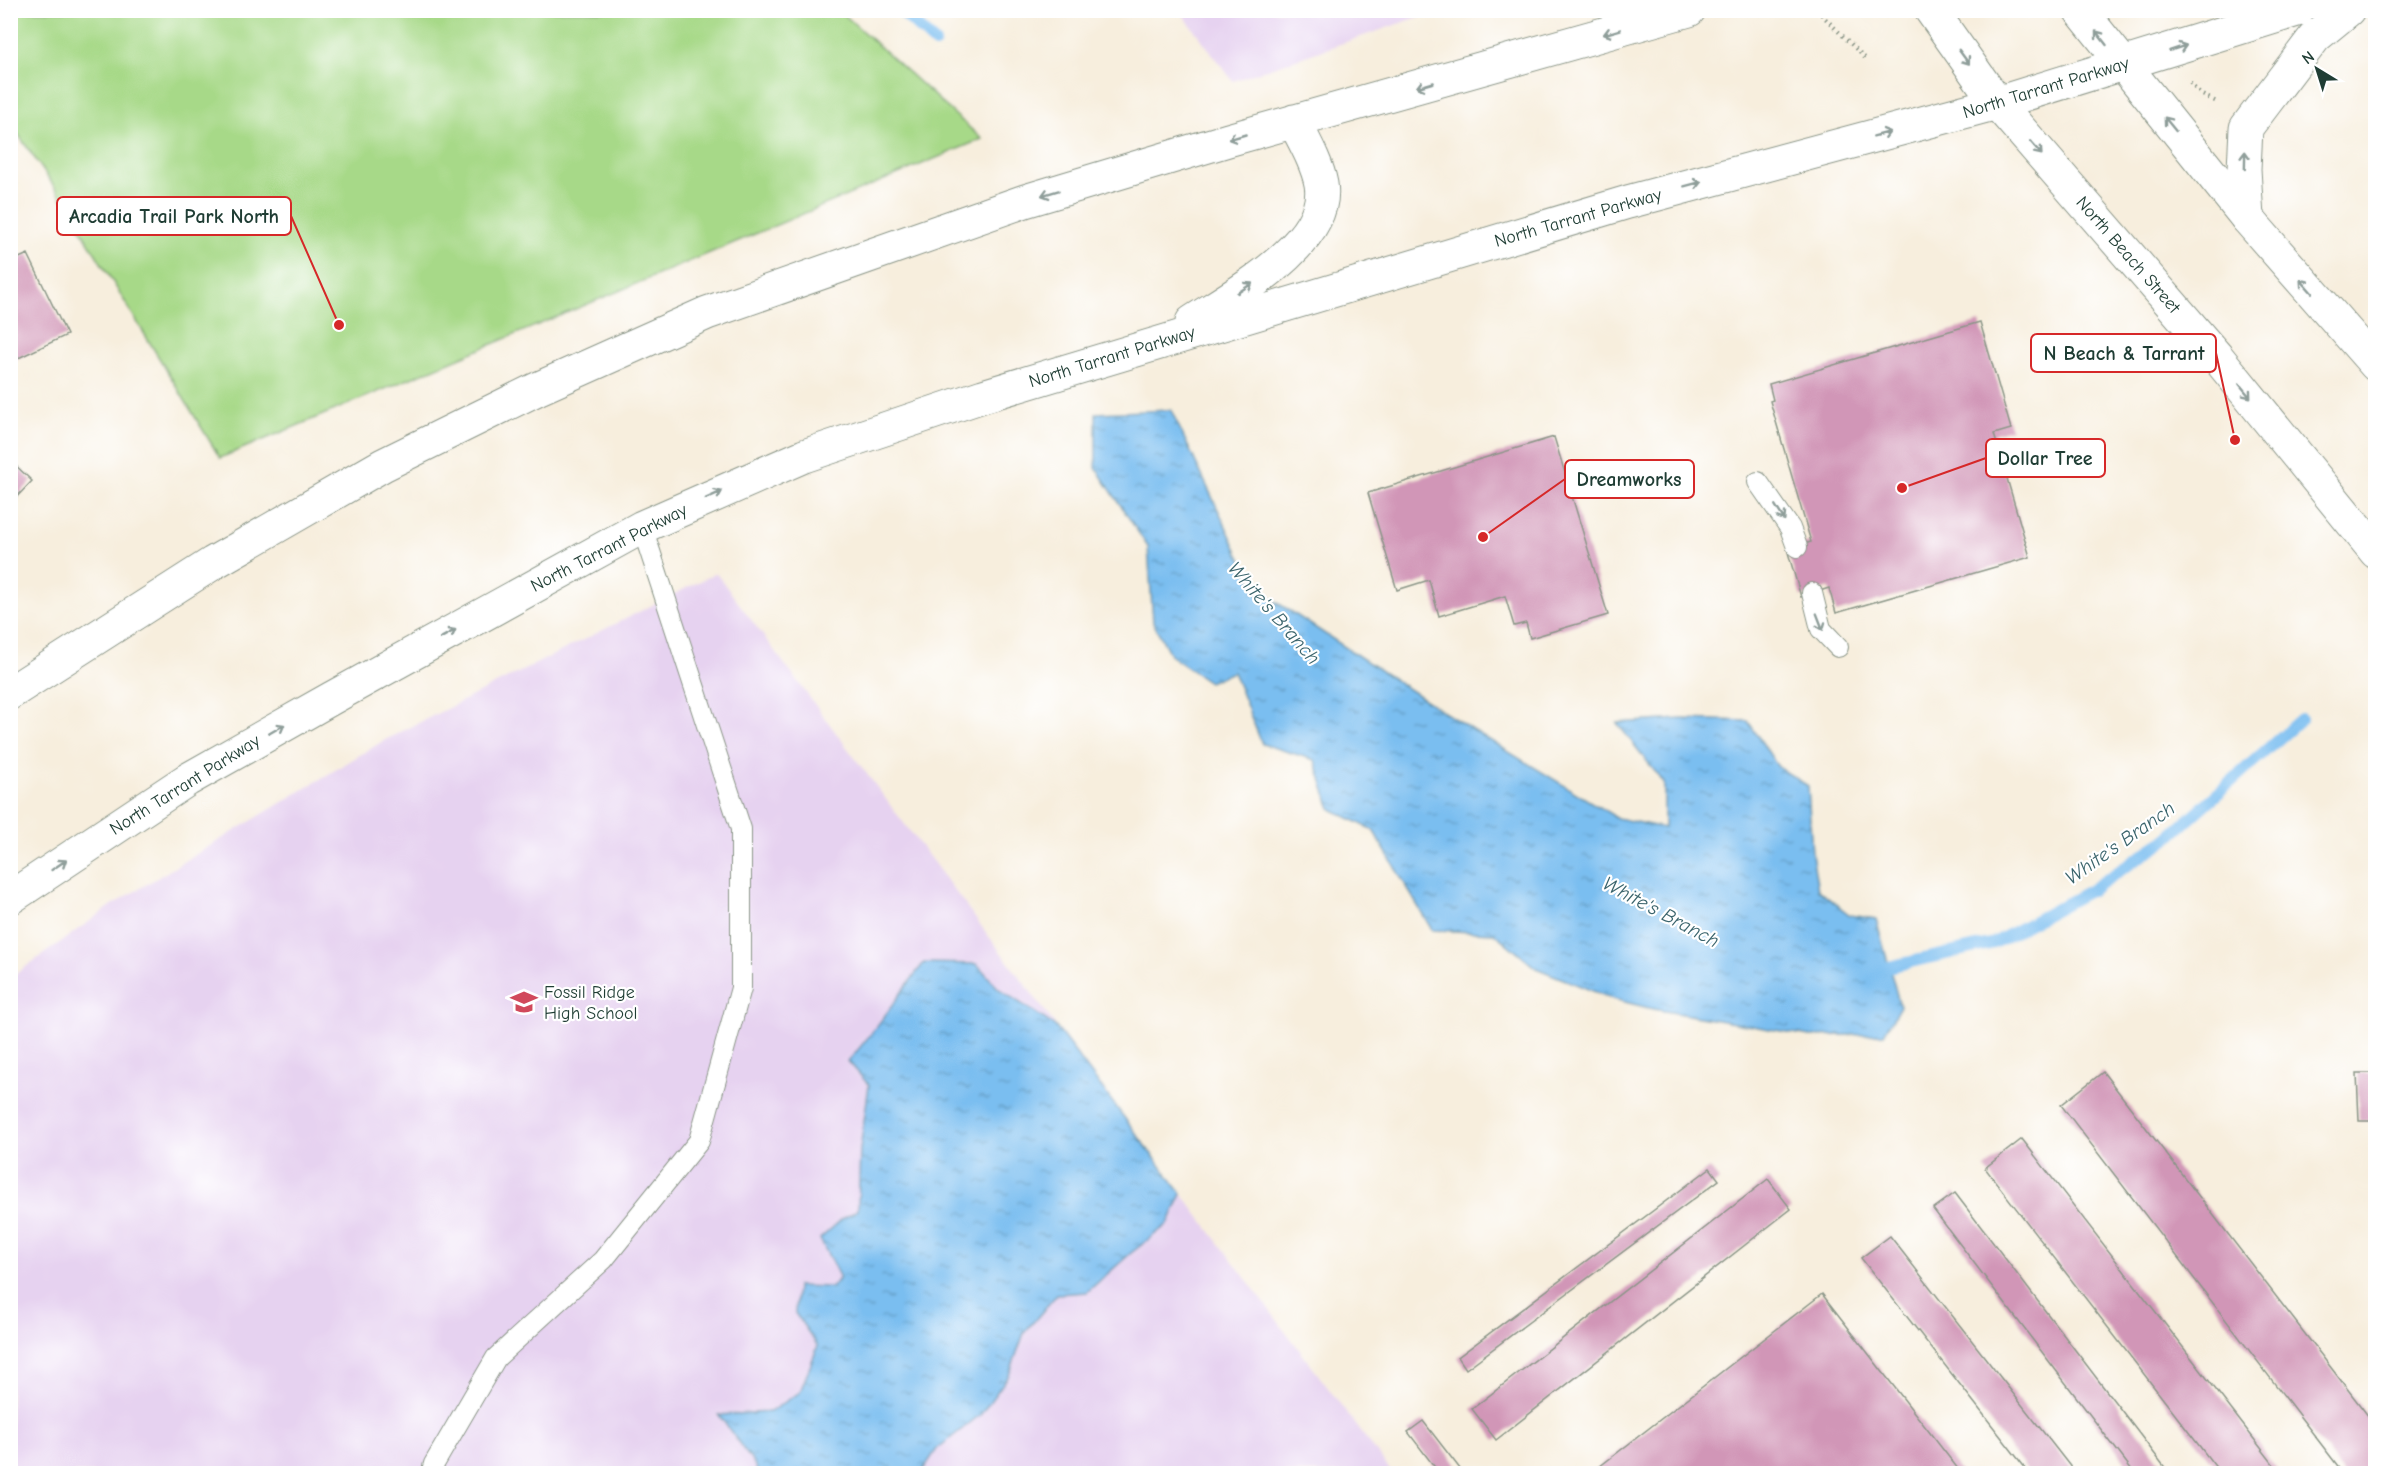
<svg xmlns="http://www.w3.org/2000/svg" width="2386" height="1484" viewBox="0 0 2386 1484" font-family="'Comic Neue',sans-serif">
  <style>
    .built { fill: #e6d2f0 }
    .park { fill: #a7d988; stroke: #638b5e; stroke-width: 1.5 }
    .water { fill: url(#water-ripples); stroke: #4c7e92; stroke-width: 1.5 }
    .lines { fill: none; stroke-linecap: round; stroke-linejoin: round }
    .stream { stroke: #7abef0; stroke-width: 12 }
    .building { fill: #d196b7 }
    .service-casing { stroke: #8b9688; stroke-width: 22 }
    .secondary-casing { stroke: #8b9688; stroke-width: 35 }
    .primary-casing { stroke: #8b9688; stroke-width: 35 }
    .path { stroke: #8b9688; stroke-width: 4; stroke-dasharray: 1.5 4.5; stroke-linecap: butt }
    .service { stroke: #fff; stroke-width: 20 }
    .secondary { stroke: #fff; stroke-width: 33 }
    .primary { stroke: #fff; stroke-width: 33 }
    .oneway { stroke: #8f9e9a }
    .labels { text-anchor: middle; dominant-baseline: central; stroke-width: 4.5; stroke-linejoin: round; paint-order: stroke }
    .street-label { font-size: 18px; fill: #1f3d34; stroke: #fff }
    .poi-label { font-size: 18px; fill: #1f3d34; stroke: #fff; text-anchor: start }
    .water-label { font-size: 20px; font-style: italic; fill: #3a646c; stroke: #fff }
    .leader { fill: none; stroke: #d62828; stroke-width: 2 }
    .callout-dot { fill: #d62828; stroke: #fff; stroke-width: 2 }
    .callout { fill: #fff; stroke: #d62828; stroke-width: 2 }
    .callout-label { font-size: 20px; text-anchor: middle; font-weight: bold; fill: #1f3d34 }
  </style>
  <defs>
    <pattern id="water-ripples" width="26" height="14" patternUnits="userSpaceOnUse" patternTransform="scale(1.5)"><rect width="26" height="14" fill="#7abef0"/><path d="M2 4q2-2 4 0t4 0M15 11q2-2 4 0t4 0" fill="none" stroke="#639cc3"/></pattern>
  </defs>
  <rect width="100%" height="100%" fill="#fff"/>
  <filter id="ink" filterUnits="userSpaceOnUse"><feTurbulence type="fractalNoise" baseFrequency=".0167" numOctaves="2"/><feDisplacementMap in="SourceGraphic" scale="12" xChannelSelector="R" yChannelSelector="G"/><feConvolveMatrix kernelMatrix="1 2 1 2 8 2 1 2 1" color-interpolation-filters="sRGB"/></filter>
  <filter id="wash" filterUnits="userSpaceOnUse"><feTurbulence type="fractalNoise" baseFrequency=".008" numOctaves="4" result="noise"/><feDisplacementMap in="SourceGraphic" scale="24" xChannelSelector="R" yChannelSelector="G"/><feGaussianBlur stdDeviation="1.35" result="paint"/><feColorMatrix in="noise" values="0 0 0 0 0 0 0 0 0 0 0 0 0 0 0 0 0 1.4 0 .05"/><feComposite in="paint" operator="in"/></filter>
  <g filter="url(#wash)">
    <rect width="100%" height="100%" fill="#f7eedd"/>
    <path class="built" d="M1180 11H1436L1233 81Z
      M716 573 1392 1473H11L10 978 114 904 383 741Z"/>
    <path class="park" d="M10 11H840L982 139 220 458 58 192 11 124Z"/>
    <path class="water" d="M1171 410 1255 588 1442 711 1617 818 1664 828V783L1617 723 1681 719 1748 721 1778 767 1808 786 1812 854 1818 890 1850 915 1876 919 1900 1006 1884 1034 1810 1036 1653 1009 1613 999 1536 968 1494 933 1432 930 1373 830 1331 809 1315 760 1262 744 1233 672 1209 682 1171 656 1153 622 1148 547 1096 468V413Z
      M924 963 977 964 999 989 1055 1026 1182 1194 1168 1224 1131 1253 1087 1292 1057 1294 1024 1333 1009 1375 981 1414 937 1449 921 1473H755L757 1468 719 1415 770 1412 800 1392 818 1346 795 1313 797 1286 831 1287 840 1278 820 1239 842 1219 858 1210 860 1150 869 1085 848 1061C877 1030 898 995 924 963Z"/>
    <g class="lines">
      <path class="stream" d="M900 10 935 43
        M1875 970 1994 943 2091 890 2167 839 2301 719"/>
    </g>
    <g id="blocks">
      <path class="building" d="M28 254 67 335 10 362V262Z
        M1980 322 2011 429 1994 434 2030 557 1836 613 1829 588 1801 597 1787 549 1811 542 1770 401 1773 400 1769 384Z
        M1554 437 1608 615 1530 638 1526 623 1514 626 1505 596 1439 616 1429 580 1397 590 1368 493Z
        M10 460 32 481 10 504Z
        M2103 1072 2376 1426V1474H2344L2061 1105Z
        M2357 1073H2376V1121H2359Z
        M2022 1139 2281 1474H2221L1985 1168Z
        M1710 1168 1719 1180 1466 1369 1458 1357Z
        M1768 1179 1791 1209 1496 1440 1472 1409Z
        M1955 1193 2170 1474H2135L1933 1209Z
        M1890 1236 2076 1474H2030L1861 1258Z
        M1822 1294 1962 1474H1590Z
        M1423 1421 1464 1474H1440L1408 1432Z"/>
    </g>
  </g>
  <g filter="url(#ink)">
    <use href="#blocks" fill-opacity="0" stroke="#8b9688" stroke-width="1.5"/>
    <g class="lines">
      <defs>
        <path id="service" d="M1758 482 1790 528 1797 547
          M1812 593 1821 629 1838 647
          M431 1474 434 1464 496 1358 603 1260 699 1141 741 988V829L642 527"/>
        <path id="secondary" d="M1931 10 1997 103 2218 358 2376 552
          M2080 10 2247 218 2376 365"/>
        <path id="primary" d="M2247 218 2244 169 2246 128 2315 37 2348 10
          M1192 322C1233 295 1331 243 1321 184 1317 163 1304 141 1294 121
          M10 693 213 563 383 465 537 389 707 313 1025 201 1228 140 1689 10
          M10 898 187 780 332 698 642 527 804 456 983 396 1628 202 1997 103 2297 10"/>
      </defs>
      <use href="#service" class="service-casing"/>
      <use href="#secondary" class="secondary-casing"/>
      <use href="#primary" class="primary-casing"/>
      <path class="path" d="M1817 10 1866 59
        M2190 83 2200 94 2219 103"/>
      <use href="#service" class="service"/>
      <use href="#secondary" class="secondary"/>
      <use href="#primary" class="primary"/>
    </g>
    <defs><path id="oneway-shaft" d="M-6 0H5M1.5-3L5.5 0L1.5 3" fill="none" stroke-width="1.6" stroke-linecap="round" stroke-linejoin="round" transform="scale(1.5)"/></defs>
    <g class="oneway">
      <use href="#oneway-shaft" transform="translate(1612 32) rotate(164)"/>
      <use href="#oneway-shaft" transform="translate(2101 38) rotate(-128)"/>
      <use href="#oneway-shaft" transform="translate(2178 48) rotate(-18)"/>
      <use href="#oneway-shaft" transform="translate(1964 57) rotate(54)"/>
      <use href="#oneway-shaft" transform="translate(1425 85) rotate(164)"/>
      <use href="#oneway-shaft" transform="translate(2170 124) rotate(-129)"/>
      <use href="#oneway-shaft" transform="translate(1882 134) rotate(-15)"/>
      <use href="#oneway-shaft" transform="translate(1237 137) rotate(164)"/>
      <use href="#oneway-shaft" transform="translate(2036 148) rotate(49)"/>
      <use href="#oneway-shaft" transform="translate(2245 160) rotate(-89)"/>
      <use href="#oneway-shaft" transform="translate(1693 184) rotate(-15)"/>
      <use href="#oneway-shaft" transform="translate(1050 193) rotate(163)"/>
      <use href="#oneway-shaft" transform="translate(2306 286) rotate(-131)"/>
      <use href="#oneway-shaft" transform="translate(1245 288) rotate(-33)"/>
      <use href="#oneway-shaft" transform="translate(2245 391) rotate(51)"/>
      <use href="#oneway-shaft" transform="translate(714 495) rotate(-24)"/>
      <use href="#oneway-shaft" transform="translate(1780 513) rotate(58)"/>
      <use href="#oneway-shaft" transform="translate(1820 622) rotate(69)"/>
      <use href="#oneway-shaft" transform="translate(448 634) rotate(-29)"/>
      <use href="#oneway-shaft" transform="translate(277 729) rotate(-30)"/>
      <use href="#oneway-shaft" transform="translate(59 865) rotate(-34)"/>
    </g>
  </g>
  <defs>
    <symbol id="school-bare" viewBox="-9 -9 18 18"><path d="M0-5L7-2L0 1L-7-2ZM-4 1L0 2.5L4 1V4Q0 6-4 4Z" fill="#d1495b" stroke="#fff" stroke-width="2.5" paint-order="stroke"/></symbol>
  </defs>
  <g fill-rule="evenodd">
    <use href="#school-bare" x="505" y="983" width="38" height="38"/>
  </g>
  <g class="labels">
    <g class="street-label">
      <text transform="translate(2046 88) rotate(-17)">North Tarrant Parkway</text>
      <text transform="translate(1578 218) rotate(-16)">North Tarrant Parkway</text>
      <text transform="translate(2128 255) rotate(49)">North Beach Street</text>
      <text transform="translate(1112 357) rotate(-17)">North Tarrant Parkway</text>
      <text transform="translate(609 548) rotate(-27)">North Tarrant Parkway</text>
      <text transform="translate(185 785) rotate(-32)">North Tarrant Parkway</text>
    </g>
    <g class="poi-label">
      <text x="544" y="992">Fossil Ridge<tspan x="544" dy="21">High School</tspan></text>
    </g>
    <g class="water-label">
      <text transform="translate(1274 613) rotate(49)">White's Branch</text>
      <text transform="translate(2120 843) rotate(-35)">White's Branch</text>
      <text transform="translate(1661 912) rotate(28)">White's Branch</text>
    </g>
  </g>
  <path class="leader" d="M339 325L291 216M2235 440L2216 353M1902 488L1986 458M1483 537L1565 479"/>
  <g class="callout-dot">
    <circle cx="339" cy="325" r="6"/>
    <circle cx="2235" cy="440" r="6"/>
    <circle cx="1902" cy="488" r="6"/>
    <circle cx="1483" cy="537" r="6"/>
  </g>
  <g class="callout">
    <rect x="57" y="197" width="234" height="38" rx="6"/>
    <rect x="2031" y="334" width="185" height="38" rx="6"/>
    <rect x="1986" y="439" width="119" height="38" rx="6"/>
    <rect x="1565" y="460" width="129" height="38" rx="6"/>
  </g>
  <g class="callout-label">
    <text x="174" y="223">Arcadia Trail Park North</text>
    <text x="2124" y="360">N Beach &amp; Tarrant</text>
    <text x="2045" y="465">Dollar Tree</text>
    <text x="1629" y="486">Dreamworks</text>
  </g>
  <rect width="2386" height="1484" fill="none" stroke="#fff" stroke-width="36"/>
  <g transform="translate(2317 69) rotate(322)" stroke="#ffffff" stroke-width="4.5" paint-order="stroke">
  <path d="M0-4.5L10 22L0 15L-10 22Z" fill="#1f3d34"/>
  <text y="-9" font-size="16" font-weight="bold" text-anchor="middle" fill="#1f3d34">N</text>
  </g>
</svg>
